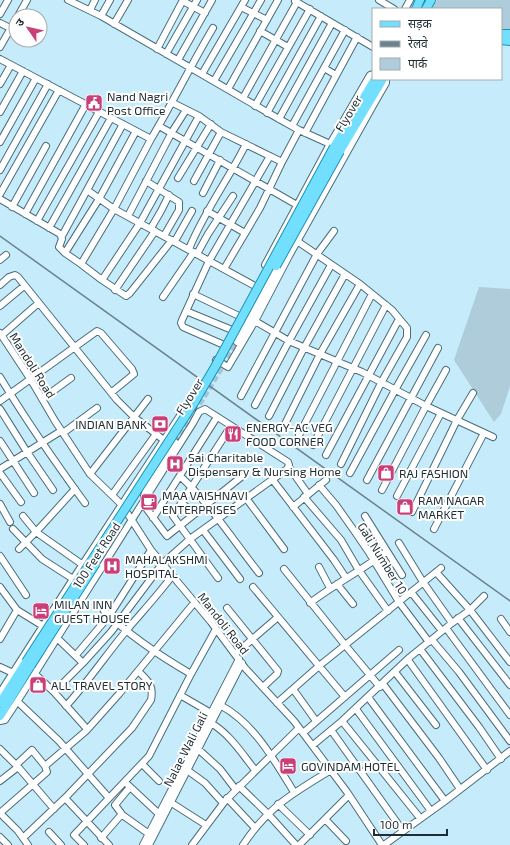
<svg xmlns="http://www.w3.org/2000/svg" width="510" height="845" viewBox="0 0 510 845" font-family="'Exo 2','Noto Sans Devanagari',sans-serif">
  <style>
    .green { fill: #aeccd9 }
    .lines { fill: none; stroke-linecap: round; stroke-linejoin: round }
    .minor-tunnel { stroke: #a4c5d3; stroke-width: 6; stroke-dasharray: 6 3; stroke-linecap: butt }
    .minor-casing { stroke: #4b6d7a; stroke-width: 8 }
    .major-casing { stroke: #1893b6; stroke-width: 10 }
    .minor { stroke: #fff; stroke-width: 6 }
    .major { stroke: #73dffe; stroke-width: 8 }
    .rail { stroke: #6a838e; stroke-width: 1.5 }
    .major-bridge-casing { stroke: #1893b6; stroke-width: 10; stroke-linecap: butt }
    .major-bridge { stroke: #73dffe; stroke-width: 8 }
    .labels { text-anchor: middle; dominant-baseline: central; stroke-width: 4; stroke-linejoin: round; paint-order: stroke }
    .poi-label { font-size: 12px; fill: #1e2d33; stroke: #fff; text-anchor: start }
    .street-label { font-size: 12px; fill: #1e2d33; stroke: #fff }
  </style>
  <rect width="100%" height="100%" fill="#c6ebfb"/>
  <path class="green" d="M437 0H510V30H501V9H432Z
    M479 287 510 289V386L501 414 494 422 454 360Z"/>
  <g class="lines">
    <path class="minor-tunnel" d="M175 442 201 401 237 342"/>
    <defs>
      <path id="minor" d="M68 0 101 16 279 119 299 130 330 144
        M379 0 394 9
        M183 1 205 13
        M295 1 373 47
        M241 7 267 20
        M405 9 410 0
        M90 10 95 0
        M0 14 8 0
        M18 16 27 0
        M101 16 110 0
        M0 23 10 28
        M114 24 128 0
        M260 31 288 47
        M0 47 16 19
        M157 49 183 0
        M166 54 197 0
        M0 59 151 139C173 102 191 65 213 28
        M178 60 212 0
        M324 68 336 75
        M202 74 245 0
        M214 81 261 0
        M0 84 11 65
        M228 89 278 0
        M243 98 297 2
        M173 103 199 116 221 132 282 162
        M255 106 310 9
        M0 112 23 71
        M267 113 321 16
        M279 119 332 23
        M159 126 297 205
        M292 126 345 30
        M305 133 357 37
        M151 139 114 209 81 264 102 280 126 296 130 293 172 240
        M0 142 36 78
        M0 170 48 84
        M178 178 211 124
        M146 181 179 202V210L164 236
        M194 181 221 132
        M87 190 114 209 255 286
        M203 193 220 160
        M0 194 59 90
        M0 199 60 234 62 239 59 247 65 253 81 264
        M12 207 46 146
        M207 211 245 233
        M25 214 86 104
        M128 216 172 132 186 110
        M37 221 99 112
        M49 228 111 118
        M151 228 161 211 169 195
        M62 236 123 124
        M175 241 192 211
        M297 241 360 284 392 310 407 328V337L381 383 341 464
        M189 249C204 212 228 180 246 144
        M65 253 99 199 136 131
        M197 254 208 234 233 196
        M0 260 6 255
        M265 265 330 144 370 75 373 74
        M224 269 260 208 282 162 299 130
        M102 280 140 223 199 116
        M0 285 9 277 15 275 18 277 117 400 134 417 165 441
        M115 290 155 231
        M193 294 239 316
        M163 297 194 252
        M0 306 24 286
        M186 311 232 330
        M255 321 289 341 362 372 426 406 493 437
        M0 333 31 380 55 421 90 474 122 505 151 550 211 622 245 668 294 721 347 792 382 845
        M2 335 34 307 39 303
        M237 342 279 263
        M224 345 183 327 181 323 182 320 209 261 270 156
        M216 360 228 367 255 321 289 256 375 102 386 83V79
        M0 377C26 420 55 462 85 503
        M241 396 317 254 334 231
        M42 399 71 378
        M0 401 97 331 101 333 132 369 134 374 112 392
        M255 405 289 341 331 265
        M0 409 27 452 53 490
        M269 416 304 348 345 274
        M284 426 320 354 360 284
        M63 433 97 408
        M299 435 372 294
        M0 441 34 493
        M313 445 386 305
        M326 455 399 319
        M289 467 308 494
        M0 469 61 431
        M0 473 21 502
        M350 473 395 390 426 335
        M90 474 148 399
        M180 476C210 504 233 540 259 573
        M272 479 334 560 346 578
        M367 480 438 348
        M319 485 336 505 355 532 368 551 399 602 429 642
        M382 490 426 406 446 370
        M112 495 156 434
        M397 496 441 413
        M304 497 341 540 358 569 388 611
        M246 498 284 549
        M144 502V496L146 489 175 442
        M182 503 194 514
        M0 504 10 522
        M143 504 167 536 245 474
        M293 507 326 480
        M412 512 457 420 473 393
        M23 516 36 532 83 565
        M365 516 402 575
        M153 518 217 417
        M13 529 42 559 73 579
        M434 529 484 433
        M203 530 240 579
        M399 543 423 582 452 623
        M19 549 36 532 75 489
        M0 556 26 595
        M319 567 330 588
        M284 569 345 645 380 687
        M436 572 470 610 510 662
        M218 578 173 516 231 426
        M337 584 353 604
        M0 587 17 610 43 626
        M253 587 345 697
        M411 592 442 631
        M310 603C335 584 362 570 386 552
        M227 608 278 671 277 674 263 687
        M104 611C130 636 160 656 191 674
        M458 618 510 685
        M501 619 510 632
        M446 628 510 715
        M57 638 83 663
        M0 639 17 610
        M432 640 459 672 510 741
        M420 649 479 727 501 759
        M235 654 278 617
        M76 655 109 616 151 550
        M408 660 487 770
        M0 667 13 673
        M395 672 436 725
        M35 674 54 692 87 729
        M383 684 439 758 460 789
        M293 689 316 721
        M0 693 73 579 187 405H190L193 407
        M180 695 211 713
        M368 697 445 801
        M18 702 59 741 109 798
        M277 703 319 666 441 568
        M220 705C254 723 274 760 294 792
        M66 706C88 682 106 655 126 631 142 612 158 595 172 576
        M356 709 431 811
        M0 721 5 720C29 685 50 648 73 613 113 549 153 487 193 423L199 412 205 409 288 462 289 465 287 469 190 539 162 564 111 632 83 663 54 692
        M208 721C230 734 240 751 255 770
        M342 721 420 818
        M331 730 403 831
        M303 733 399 650
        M313 745 342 721 410 657 452 623 470 610 484 596
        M0 749 19 768 54 809
        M198 749 220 769 236 790
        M142 764 159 781
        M16 765 32 750 45 766
        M187 770 205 783 223 803
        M0 781 18 767
        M128 785 159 814
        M239 786 268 814 296 845
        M65 798 109 845
        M227 798 255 828
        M170 802 206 825
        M278 804 310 835
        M0 813 47 772 45 766 86 731 119 694 194 603
        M0 813 18 831 28 845
        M121 814 149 834
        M325 819 346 841
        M49 832 61 845
        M0 837 8 845
        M23 838 65 798 132 728 151 700C154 685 148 681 138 671
        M101 838 121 815V813L115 805 130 787
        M84 845 74 835 149 756 191 674 216 629
        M143 845 239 659
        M149 845 242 663
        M192 845 225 801 299 728
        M243 845C268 807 293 793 331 770
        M299 845 349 795
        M384 845 445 801 510 751"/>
      <path id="major" d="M416 9 420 0
        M426 9 431 0
        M501 34H510
        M501 40 510 41
        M334 147 375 79
        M340 151 383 79
        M0 703 26 662
        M0 716 31 665"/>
    </defs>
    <use href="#minor" class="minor-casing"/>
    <use href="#major" class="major-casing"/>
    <use href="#minor" class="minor"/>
    <use href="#major" class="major"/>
    <path class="rail" d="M0 236 510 601"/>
    <defs>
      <path id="major-bridge" d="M276 266 340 151
        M26 662 195 401 215 367 334 147
        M31 665 96 563"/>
    </defs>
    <use href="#major-bridge" class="major-bridge-casing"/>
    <use href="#major-bridge" class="major-bridge"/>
  </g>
  <defs>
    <symbol id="civic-square" viewBox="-11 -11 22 22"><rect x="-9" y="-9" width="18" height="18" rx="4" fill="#c94079" stroke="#fff"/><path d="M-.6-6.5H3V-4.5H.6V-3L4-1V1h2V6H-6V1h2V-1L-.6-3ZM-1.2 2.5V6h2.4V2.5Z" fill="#fff"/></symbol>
    <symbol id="bank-square" viewBox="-11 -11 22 22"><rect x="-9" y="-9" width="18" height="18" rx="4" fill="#c94079" stroke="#fff"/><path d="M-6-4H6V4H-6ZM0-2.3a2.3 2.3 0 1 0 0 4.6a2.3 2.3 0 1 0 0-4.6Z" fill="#fff"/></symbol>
    <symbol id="restaurant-square" viewBox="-11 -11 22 22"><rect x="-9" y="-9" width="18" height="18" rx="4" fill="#c94079" stroke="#fff"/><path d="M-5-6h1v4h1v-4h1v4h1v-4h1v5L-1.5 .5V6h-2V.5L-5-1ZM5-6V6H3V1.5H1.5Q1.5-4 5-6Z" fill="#fff"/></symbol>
    <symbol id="hospital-square" viewBox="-11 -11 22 22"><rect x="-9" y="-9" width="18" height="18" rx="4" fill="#c94079" stroke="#fff"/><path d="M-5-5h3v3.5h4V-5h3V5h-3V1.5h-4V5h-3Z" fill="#fff"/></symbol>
    <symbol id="shop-square" viewBox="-11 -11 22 22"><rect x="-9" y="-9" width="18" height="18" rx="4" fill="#c94079" stroke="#fff"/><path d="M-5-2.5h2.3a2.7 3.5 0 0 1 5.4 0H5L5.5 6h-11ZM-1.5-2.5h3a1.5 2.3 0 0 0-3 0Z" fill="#fff"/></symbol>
    <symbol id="cafe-square" viewBox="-11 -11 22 22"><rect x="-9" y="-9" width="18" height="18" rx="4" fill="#c94079" stroke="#fff"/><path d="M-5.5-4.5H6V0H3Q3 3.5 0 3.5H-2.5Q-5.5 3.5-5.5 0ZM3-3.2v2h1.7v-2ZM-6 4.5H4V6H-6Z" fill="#fff"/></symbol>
    <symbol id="hotel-square" viewBox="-11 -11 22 22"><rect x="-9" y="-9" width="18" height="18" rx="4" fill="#c94079" stroke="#fff"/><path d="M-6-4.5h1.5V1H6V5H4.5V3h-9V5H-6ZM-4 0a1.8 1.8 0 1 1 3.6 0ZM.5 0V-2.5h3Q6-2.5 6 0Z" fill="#fff"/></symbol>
  </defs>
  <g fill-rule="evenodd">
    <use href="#civic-square" x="84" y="93" width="20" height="20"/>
    <use href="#bank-square" x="150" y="414" width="20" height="20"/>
    <use href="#restaurant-square" x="223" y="424" width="20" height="20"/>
    <use href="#hospital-square" x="165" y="454" width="20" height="20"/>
    <use href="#shop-square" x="376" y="463" width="20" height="20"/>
    <use href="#cafe-square" x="139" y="492" width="20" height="20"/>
    <use href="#shop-square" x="395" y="497" width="20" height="20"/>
    <use href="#hospital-square" x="102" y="556" width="20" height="20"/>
    <use href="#hotel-square" x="31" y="601" width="20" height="20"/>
    <use href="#shop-square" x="28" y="675" width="20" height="20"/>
    <use href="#hotel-square" x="278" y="756" width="20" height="20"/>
  </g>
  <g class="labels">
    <g class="poi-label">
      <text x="107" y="96">Nand Nagri<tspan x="107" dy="14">Post Office</tspan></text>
      <text x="147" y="424" text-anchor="end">INDIAN BANK</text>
      <text x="246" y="427">ENERGY-AC VEG<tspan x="246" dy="14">FOOD CORNER</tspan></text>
      <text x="188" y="457">Sai Charitable<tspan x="188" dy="14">Dispensary &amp; Nursing Home</tspan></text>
      <text x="399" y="473">RAJ FASHION</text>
      <text x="162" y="495">MAA VAISHNAVI<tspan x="162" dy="14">ENTERPRISES</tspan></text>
      <text x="418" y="500">RAM NAGAR<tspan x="418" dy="14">MARKET</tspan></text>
      <text x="125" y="559">MAHALAKSHMI<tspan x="125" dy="14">HOSPITAL</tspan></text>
      <text x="54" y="604">MILAN INN<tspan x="54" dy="14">GUEST HOUSE</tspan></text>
      <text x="51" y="685">ALL TRAVEL STORY</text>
      <text x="301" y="766">GOVINDAM HOTEL</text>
    </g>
    <g class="street-label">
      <text transform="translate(348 113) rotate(-59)">Flyover</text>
      <text transform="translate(33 365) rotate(58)">Mandoli Road</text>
      <text transform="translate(189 396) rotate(-58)">Flyover</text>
      <text transform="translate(96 555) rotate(-57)">100 Feet Road</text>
      <text transform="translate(383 558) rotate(58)">Gali Number 10</text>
      <text transform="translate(224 623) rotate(52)">Mandoli Road</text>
      <text transform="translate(185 749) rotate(-63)">Nalae Wali Gali</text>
    </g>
  </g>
  <rect x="372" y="8" width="130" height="72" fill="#ffffff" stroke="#a5abad"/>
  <rect x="380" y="21" width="20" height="6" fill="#73dffe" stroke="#a5abad"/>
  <text x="408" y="28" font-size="12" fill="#1e2d33">सड़क</text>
  <rect x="380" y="41" width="20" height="6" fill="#6a838e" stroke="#a5abad"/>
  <text x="408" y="48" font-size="12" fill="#1e2d33">रेलवे</text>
  <rect x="380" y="58" width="20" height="12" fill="#aeccd9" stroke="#a5abad"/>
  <text x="408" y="68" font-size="12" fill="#1e2d33">पार्क</text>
  <g transform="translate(28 28) rotate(304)"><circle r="19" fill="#ffffff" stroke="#a5abad"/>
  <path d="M0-3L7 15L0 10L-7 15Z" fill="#c94079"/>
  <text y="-6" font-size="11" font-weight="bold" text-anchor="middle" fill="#1e2d33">उ</text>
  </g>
  <path d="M374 829v6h73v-6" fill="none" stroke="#1e2d33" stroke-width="2"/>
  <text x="380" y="829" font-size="12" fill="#1e2d33" stroke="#ffffff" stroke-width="3" paint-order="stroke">100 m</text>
</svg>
